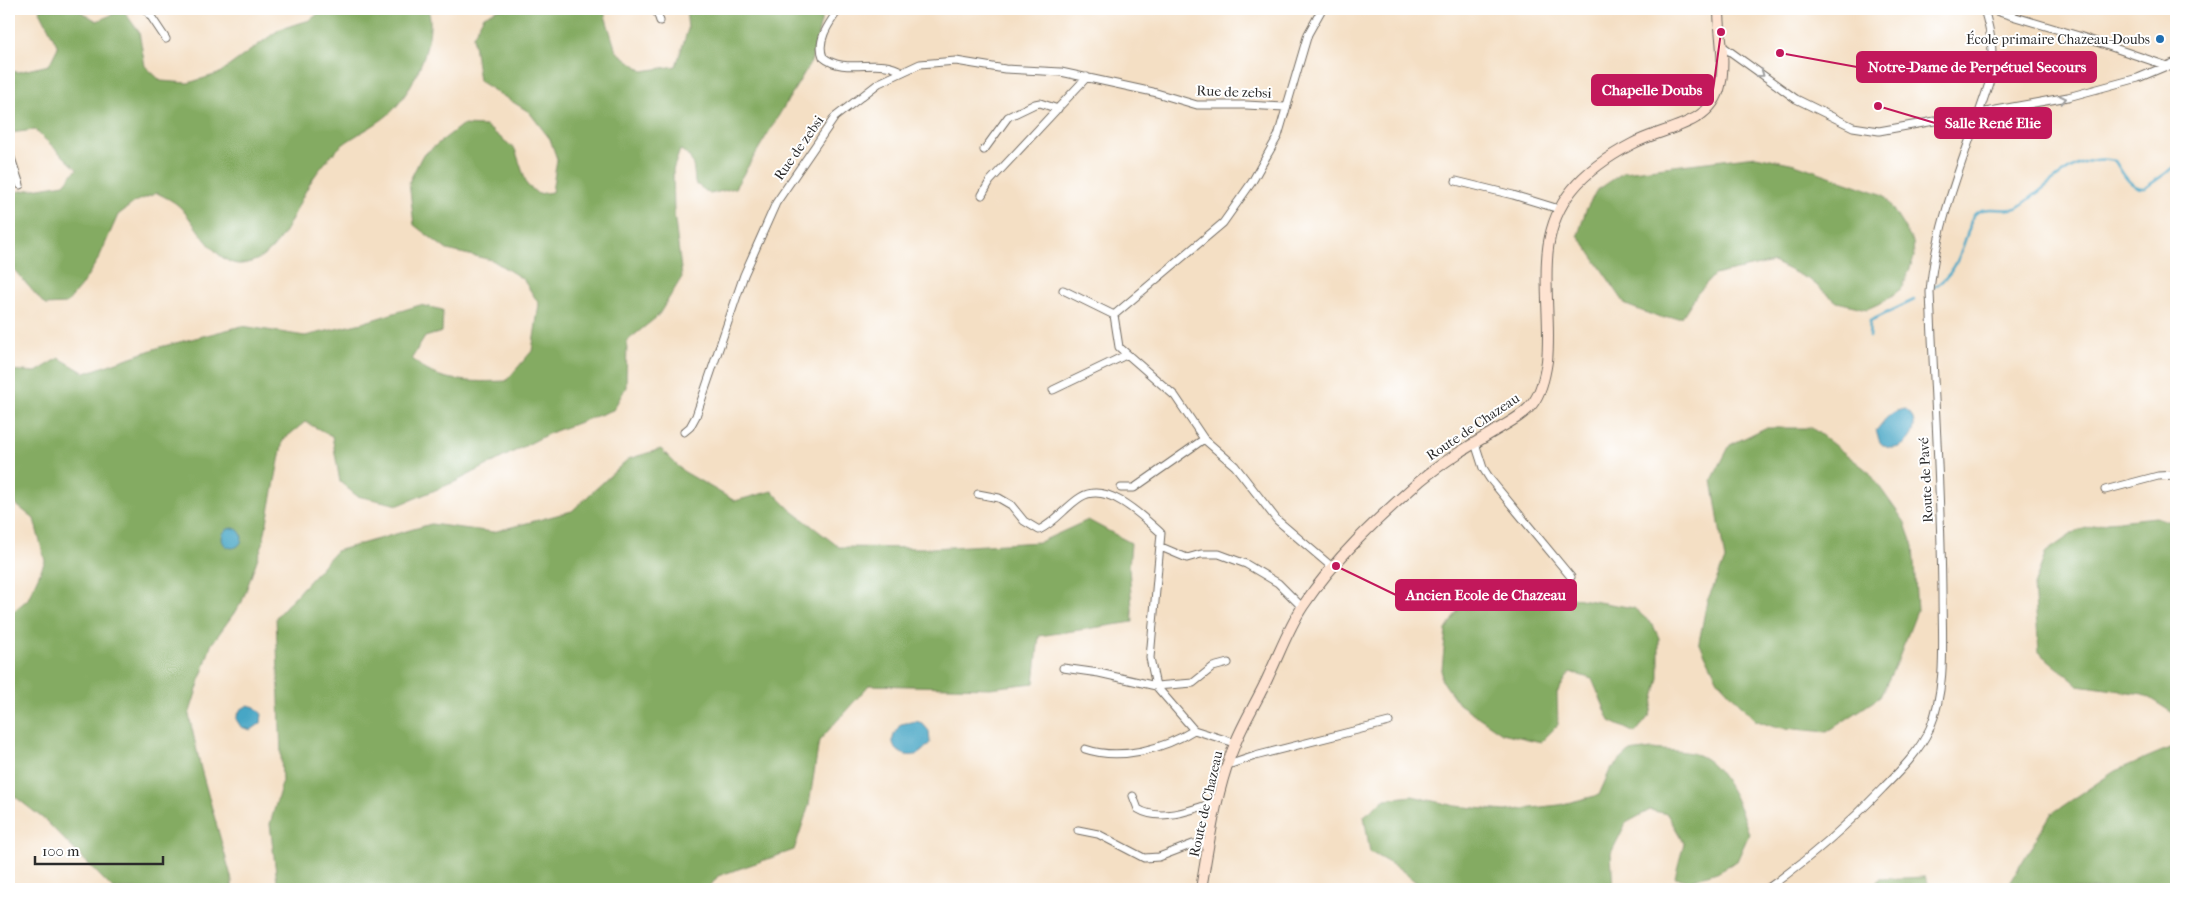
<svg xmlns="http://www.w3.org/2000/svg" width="2185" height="898" viewBox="0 0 2185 898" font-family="'IM FELL French Canon',serif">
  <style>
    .forest { fill: #84ab62; stroke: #586b46 }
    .water { fill: #46a6c5; stroke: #386878 }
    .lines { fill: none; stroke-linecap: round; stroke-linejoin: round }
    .stream { stroke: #46a6c5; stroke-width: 2.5 }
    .minor-casing { stroke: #716a61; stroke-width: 9 }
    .secondary-casing { stroke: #716a61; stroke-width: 12 }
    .minor { stroke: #fff; stroke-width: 7 }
    .secondary { stroke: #fee3d1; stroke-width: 10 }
    .oneway { stroke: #a0a0a0 }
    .poi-dot { fill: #1f6fb2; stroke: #fff; stroke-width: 2 }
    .labels { text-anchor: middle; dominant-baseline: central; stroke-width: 4; stroke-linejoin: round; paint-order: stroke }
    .poi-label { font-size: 14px; fill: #2b2b2b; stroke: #fff; text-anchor: end }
    .street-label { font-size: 14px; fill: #2b2b2b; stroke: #fff }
    .leader { fill: none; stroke: #c2185b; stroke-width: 2 }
    .callout-dot { fill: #c2185b; stroke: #fff; stroke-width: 2 }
    .callout { fill: #c2185b; stroke: #c2185b; stroke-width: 2 }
    .callout-label { font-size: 15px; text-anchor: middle; font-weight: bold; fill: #fff }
  </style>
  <rect width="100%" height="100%" fill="#fff"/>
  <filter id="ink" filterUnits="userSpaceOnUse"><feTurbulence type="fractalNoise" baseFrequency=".02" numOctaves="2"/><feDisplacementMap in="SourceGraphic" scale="10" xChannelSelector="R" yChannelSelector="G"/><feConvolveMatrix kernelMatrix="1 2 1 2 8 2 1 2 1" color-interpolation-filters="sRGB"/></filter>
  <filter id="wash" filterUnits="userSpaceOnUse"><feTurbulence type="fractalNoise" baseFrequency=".0096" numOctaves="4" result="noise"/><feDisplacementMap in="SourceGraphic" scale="20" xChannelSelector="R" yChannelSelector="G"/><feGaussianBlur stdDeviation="1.12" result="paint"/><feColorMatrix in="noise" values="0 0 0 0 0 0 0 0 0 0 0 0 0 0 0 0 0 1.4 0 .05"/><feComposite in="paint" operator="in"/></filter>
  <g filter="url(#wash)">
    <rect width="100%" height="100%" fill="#f4dfc4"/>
    <path class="forest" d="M39 9H76L97 21 123 10 139 32 145 66 161 81 188 83 218 74 280 29 310 20 324 9H428C438 38 411 95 389 114 374 127 356 134 341 146 332 154 321 167 314 177 293 207 284 259 242 264 217 267 195 222 180 207 174 201 165 197 157 193L135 202 118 215 99 258 81 286 66 304 45 305 9 264V193L64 184 77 169 35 130 9 133V71L18 72 49 65 58 47Z
      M499 9H603L616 51 643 71 676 66 688 29 686 9H824L811 62 735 188 710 194 695 183C694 169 694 156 680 150L673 170 674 213 682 277 658 316 627 341 626 387 613 410 550 433 457 481 399 505 357 496 340 482 332 436 305 422 283 440 263 543 242 602 211 645 189 715 201 769 232 880V889H113L45 820 9 792V615L28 599 45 561 34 519 9 499V370L36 372 59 358 85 373 160 347 242 326 305 336 362 323 420 305 443 310 442 332 425 337 412 358C434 384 475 382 506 381L532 351 539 304 523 279 492 260 447 250 414 225 409 182 422 156 462 125 486 126 515 149 527 185 538 194 552 192 557 159 550 139 529 112 479 81 473 36 484 16Z
      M1756 156 1795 164 1884 195 1913 242 1914 257 1903 287 1885 301 1867 309 1837 302 1810 280 1773 262 1714 275 1697 294 1682 317 1660 318 1626 305 1578 235 1586 210 1596 191 1624 172Z
      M1765 428H1812L1869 472 1904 521 1913 546 1917 611 1898 660 1880 697 1827 732 1774 727 1755 720 1718 680 1699 642 1707 601 1725 560 1712 480 1730 445Z
      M661 449 683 471 735 501 772 491 791 510 839 547 932 548 1040 542 1088 520 1131 543 1129 567 1133 622 1039 636 1034 683 990 688 869 685 819 741 809 805 794 850 718 876 708 889H278L270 824 282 783 276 617 336 551 431 524 493 532 572 511 628 459Z
      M2156 517 2176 524V715L2143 694 2078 685 2039 652 2034 585 2046 552 2076 531 2108 522Z
      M1485 583 1634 608 1653 625 1659 638V678L1650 715 1635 733 1610 721 1592 679 1570 672 1557 693 1558 725 1541 742 1502 733 1459 704 1441 679 1446 630 1465 598Z
      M2176 717V889H2006L2051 814 2115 771 2172 747Z
      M1652 749C1666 751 1684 750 1698 755 1724 765 1741 809 1749 834L1737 861 1717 872 1688 881 1675 877 1684 843 1667 814 1650 810 1626 823 1611 853 1613 889H1424L1400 869 1370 852 1364 816 1385 799 1412 796 1456 806 1505 811 1559 805 1599 795 1610 770 1629 752Z
      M1925 877 1931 889H1872L1879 879Z"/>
    <path class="water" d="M1906 409C1928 428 1900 458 1883 445 1879 443 1878 436 1876 431 1885 419 1891 410 1906 409Z
      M222 538a10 10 0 1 1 20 0a10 10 0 1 1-20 0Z
      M248 705 255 707 262 714 261 723 251 730 241 727 236 719 240 710Z
      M916 721 922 723 929 731 930 743C927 746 922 752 918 754 907 759 891 751 893 738 894 733 898 728 901 724Z"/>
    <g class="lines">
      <path class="stream" d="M1934 287C1957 273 1960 253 1969 229 1970 225 1971 218 1974 215 1984 203 2005 214 2018 207 2047 189 2076 151 2115 161 2122 172 2130 189 2145 188L2176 166
        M1869 337 1870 321 1914 300"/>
    </g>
  </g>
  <g filter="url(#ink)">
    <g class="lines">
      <defs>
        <path id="minor" d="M146 9 166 39
          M656 9 660 21
          M839 9C830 22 816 40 823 57 845 76 880 56 902 72
          M1989 9 2079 36 2176 69
          M1721 45 1796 99 1853 127 1879 131 2068 97 2138 78 2176 62
          M984 150 1008 117 1035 104 1040 103 1058 109
          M9 152 20 185
          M1456 181 1513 195 1559 209
          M982 195 990 181 1087 77
          M1063 290 1114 315 1223 223 1252 182 1278 136 1308 34 1322 9
          M1114 315 1119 347 1175 396 1204 439 1235 466 1277 520 1332 567
          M1053 390 1126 355
          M684 432 690 427 696 416 744 275 776 203 835 117 879 83 920 64 956 61 1005 69 1061 72 1153 92 1197 105H1246L1285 107
          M1475 443 1483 468 1490 479 1571 577
          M1121 488H1134L1204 439
          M2105 490 2158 476 2176 475
          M978 494 999 498 1011 505 1024 521 1039 530C1056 522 1066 506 1081 497 1108 481 1144 518 1161 533L1150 658 1156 686 1194 730 1235 743
          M1161 547 1187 558 1201 554H1219L1246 564 1278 583 1302 607
          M1063 668 1099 673 1156 686 1193 683 1213 667 1228 663
          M1085 749C1120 761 1164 749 1194 730
          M1228 765 1255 756 1389 722
          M1133 796 1138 809C1161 823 1195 809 1218 801
          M1078 830 1098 834 1144 858 1159 857 1193 844 1210 843
          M1767 889C1810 858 1847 826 1883 788 1901 770 1919 752 1930 728 1947 688 1942 637 1942 594 1941 493 1934 392 1930 292 1936 220 1968 149 1990 80 1994 52 1992 36 1984 9"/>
        <path id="secondary" d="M1201 889C1209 842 1216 789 1235 744 1244 721 1259 698 1269 675 1280 652 1289 627 1303 606 1334 559 1378 518 1420 481 1444 461 1471 445 1498 429 1510 422 1525 414 1533 403 1542 391 1545 375 1547 361 1553 302 1531 241 1572 190 1588 170 1609 156 1632 144 1663 127 1711 126 1720 86 1726 61 1719 34 1719 9"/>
      </defs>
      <use href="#minor" class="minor-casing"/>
      <use href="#secondary" class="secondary-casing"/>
      <use href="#minor" class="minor"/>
      <use href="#secondary" class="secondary"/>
    </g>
    <defs><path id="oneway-chevron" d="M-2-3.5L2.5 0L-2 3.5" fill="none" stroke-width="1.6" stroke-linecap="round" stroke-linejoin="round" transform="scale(1.25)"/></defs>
    <g class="oneway">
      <use href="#oneway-chevron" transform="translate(1761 74) rotate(36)"/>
      <use href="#oneway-chevron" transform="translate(2063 99) rotate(-13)"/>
    </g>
  </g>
  <circle class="poi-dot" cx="2160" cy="39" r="5"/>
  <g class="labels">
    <g class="poi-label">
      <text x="2150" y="39">École primaire Chazeau-Doubs</text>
    </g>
    <g class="street-label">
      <text transform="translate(1234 92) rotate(2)">Rue de zebsi</text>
      <text transform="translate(799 148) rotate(-55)">Rue de zebsi</text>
      <text transform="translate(1473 427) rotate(-34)">Route de Chazeau</text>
      <text transform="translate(1926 480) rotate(-93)">Route de Pavé</text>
      <text transform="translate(1206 804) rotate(-77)">Route de Chazeau</text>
    </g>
  </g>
  <path class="leader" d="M1780 53L1857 67M1721 32L1713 90M1878 106L1935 123M1336 566L1396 595"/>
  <g class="callout-dot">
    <circle cx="1780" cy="53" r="5"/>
    <circle cx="1721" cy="32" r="5"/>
    <circle cx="1878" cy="106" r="5"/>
    <circle cx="1336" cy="566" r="5"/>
  </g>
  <g class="callout">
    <rect x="1857" y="52" width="239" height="30" rx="5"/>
    <rect x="1592" y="75" width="121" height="30" rx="5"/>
    <rect x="1935" y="108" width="116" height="30" rx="5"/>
    <rect x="1396" y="580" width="180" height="30" rx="5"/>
  </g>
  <g class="callout-label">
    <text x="1977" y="72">Notre-Dame de Perpétuel Secours</text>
    <text x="1652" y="95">Chapelle Doubs</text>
    <text x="1993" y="128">Salle René Elie</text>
    <text x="1486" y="600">Ancien Ecole de Chazeau</text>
  </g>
  <rect width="2185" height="898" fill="none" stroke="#fff" stroke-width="30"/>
  <path d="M35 856v8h128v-8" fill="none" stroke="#2b2b2b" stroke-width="2.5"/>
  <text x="42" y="856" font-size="15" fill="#2b2b2b" stroke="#ffffff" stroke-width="4" paint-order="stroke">100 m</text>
</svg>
